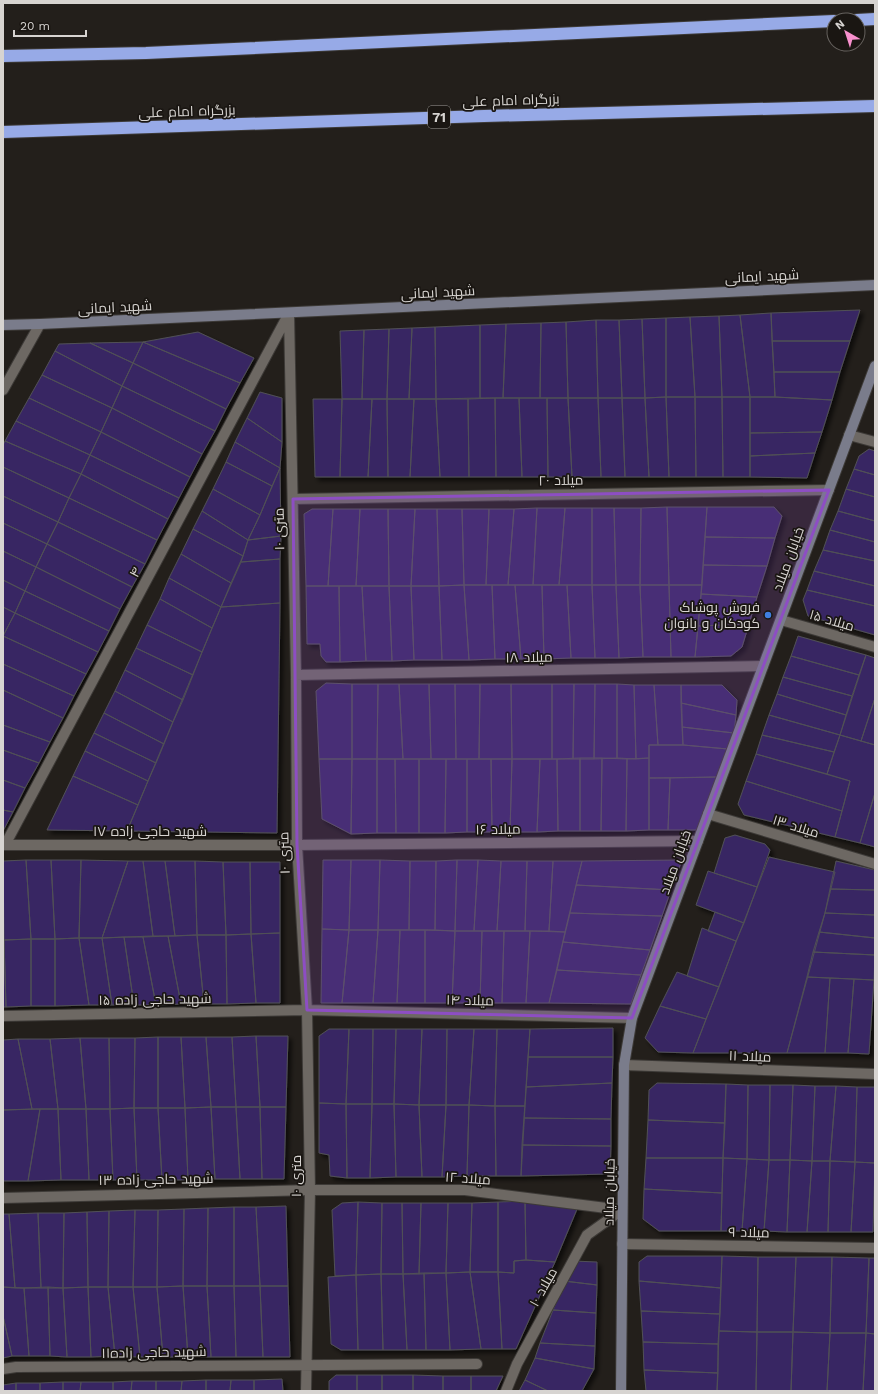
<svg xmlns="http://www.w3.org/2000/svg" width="878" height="1394" viewBox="0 0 878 1394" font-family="'Work Sans',Cairo,sans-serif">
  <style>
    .building { fill: #382864; stroke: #515056; filter: url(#shadow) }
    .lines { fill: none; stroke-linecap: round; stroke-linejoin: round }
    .street-casing { stroke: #3d3a37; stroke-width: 12 }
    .secondary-casing { stroke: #3d3a37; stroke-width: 12 }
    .highway-casing { stroke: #3d3a37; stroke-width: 14 }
    .street { stroke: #6d6863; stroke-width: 10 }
    .secondary { stroke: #7a7c8b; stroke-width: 10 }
    .highway { stroke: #97aae7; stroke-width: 12 }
    .marked { fill: #8d4ec3; fill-opacity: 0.2; stroke: #8d4ec3; stroke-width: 3; stroke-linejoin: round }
    .shop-dot { fill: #3f7fe0; stroke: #1a1612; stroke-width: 1.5 }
    .labels { text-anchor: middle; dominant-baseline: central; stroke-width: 3.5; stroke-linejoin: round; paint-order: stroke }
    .shield { fill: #1a1612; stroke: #9e9b98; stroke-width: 1 }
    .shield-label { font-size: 13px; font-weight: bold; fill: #d7d4d1 }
    .street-label { font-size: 14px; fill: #d7d4d1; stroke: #1a1612 }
    .poi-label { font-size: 14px; fill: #d7d4d1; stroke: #1a1612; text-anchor: end }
  </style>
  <defs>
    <filter id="shadow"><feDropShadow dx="3.5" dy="3.5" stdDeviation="2" flood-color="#0009"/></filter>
  </defs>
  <rect width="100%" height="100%" fill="#231f1b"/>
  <path class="building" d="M860 310 850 341H772L771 313Z
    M771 313 775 397H750L740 315Z
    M740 315 750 397H722L719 316Z
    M719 316 722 397H695L690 317Z
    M690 317 695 397H666V318Z
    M666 318V397L645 398 642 319Z
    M642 319 645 398H622L619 320Z
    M596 320H619L622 398H598Z
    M596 320 598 398H568L566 322Z
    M566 322 568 398H540L541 323Z
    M541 323 540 398H503L506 324Z
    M506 324 503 398H480V325Z
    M480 325V398L436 399 435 327Z
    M435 327 436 399H409L412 328Z
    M412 328 409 399H387L389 329Z
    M389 329 387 399H362L364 330Z
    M364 330 362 399H342L340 331Z
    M198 332 254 358 240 383 143 342Z
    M772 341H850L840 372H774Z
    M143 342 240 383 226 409 133 363Z
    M143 342 133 363 90 343Z
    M90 343 133 363 122 386 55 351 59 344Z
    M55 351 122 386 112 408 42 375Z
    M133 363 226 409 215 431 122 386Z
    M774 372H840L832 400 775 397Z
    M42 375 112 408 101 432 29 398Z
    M122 386 215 431 202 454 112 408Z
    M260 392 282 398V442L247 418Z
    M666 397H695L696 477H669Z
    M666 397 669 477H649L645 398Z
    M695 397H722L723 477H696Z
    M722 397H750V477H723Z
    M750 397H775L832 400 822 432 750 433Z
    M29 398 101 432 90 455 16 421Z
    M495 398H519L522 477H496Z
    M495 398 496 477H469L468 399Z
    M519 398H547L548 477H522Z
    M547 398H568L572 477H548Z
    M568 398H598L601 477H572Z
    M598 398H622L625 477H601Z
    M622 398H645L649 477H625Z
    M313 399H342L340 477H315Z
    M342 399H372L368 477H340Z
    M372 399H387L388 477H368Z
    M387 399H414L410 477H388Z
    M414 399H436L440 477H410Z
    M436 399H468L469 477H440Z
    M112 408 202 454 190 477 101 432Z
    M247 418 282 442 280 468 235 442Z
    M16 421 90 455 81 474 5 441Z
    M101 432 190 477 179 498 90 455Z
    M822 432 815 453 750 456V433Z
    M5 441 81 474 69 498 3 467V445Z
    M235 442 280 468 272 486 226 462Z
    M869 449 875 451V475L854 469 859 456Z
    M815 453 807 478 750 477V456Z
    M90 455 179 498 168 519 81 474Z
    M226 462 272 486 260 515 213 489Z
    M3 467 69 498 58 522 3 496Z
    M280 468 281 536 248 540 260 515Z
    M854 469 875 475V497L846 489Z
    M81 474 168 519 157 540 69 498Z
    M213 489 260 515 248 540 202 511Z
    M846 489 875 497V521L838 511Z
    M3 496 58 522 47 544 3 523Z
    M69 498 157 540 145 564 58 522Z
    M667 507H707L702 585H669Z
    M667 507 669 585H640L641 508Z
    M707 507H774L782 516 775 538 705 537Z
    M537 508H565L559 585H533Z
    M537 508 533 585H508L514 509Z
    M565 508H592V585H559Z
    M592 508H614L616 585H592Z
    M614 508H641L640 585H616Z
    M312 509H333L328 586H306L304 514Z
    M333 509H360L356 586H328Z
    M360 509H388L389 586H356Z
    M388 509H415L411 586H389Z
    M415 509H437L439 586H411Z
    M437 509H462L464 585 439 586Z
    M462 509H489L486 585H464Z
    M489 509H514L508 585H486Z
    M202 511 248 540 243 556 193 529Z
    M838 511 875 521V542L830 530Z
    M58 522 145 564 132 587 47 544Z
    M3 523 47 544 36 567 3 551Z
    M193 529 243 556 231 583 181 554Z
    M830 530 875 542V561L823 550Z
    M281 536 280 559 241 562 248 540Z
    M705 537 775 538 767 566 703 565Z
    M47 544 132 587 120 609 36 567Z
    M823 550 875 561V586L814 571Z
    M3 551 36 567 25 591 3 580Z
    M181 554 231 583 221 607 169 578Z
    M280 559V603L221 607 241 562Z
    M703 565 767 566 757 597 701 594Z
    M36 567 120 609 109 631 25 591Z
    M814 571 875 586V606L807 590Z
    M169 578 221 607 212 628 160 599Z
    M3 580 25 591 15 613 3 607Z
    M464 585H492L495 659 469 660Z
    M464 585 469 660H442L439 586Z
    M492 585H515L521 659H495Z
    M515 585H542L544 659H521Z
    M542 585H567L571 658 544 659Z
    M567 585H592L595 658H571Z
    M592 585H616L619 658H595Z
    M616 585H640L643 657 619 658Z
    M640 585H669L671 657H643Z
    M669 585H702L695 657H671Z
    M306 586H339L340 662H326L321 656 320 644H307Z
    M339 586H362L366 661 340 662Z
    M362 586H389L392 661H366Z
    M389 586H411L414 660 392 661Z
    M411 586H439L442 660H414Z
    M807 590 875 606V635L808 616 803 600Z
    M25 591 109 631 98 652 15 613Z
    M701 594 757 597 749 624 698 626Z
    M160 599 212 628 202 652 147 625Z
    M280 603 277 833 127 831 221 607Z
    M3 607 15 613 3 636Z
    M15 613 98 652 86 674 3 636Z
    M749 624 742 647 731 656 695 657 698 626Z
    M147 625 202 652 193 675 136 648Z
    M3 636 86 674 74 696 3 664Z
    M798 636 866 655 859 675 791 656Z
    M136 648 193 675 183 700 125 670Z
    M866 655 875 658V698L861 741 840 735Z
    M791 656 859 675 852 696 783 677Z
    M3 664 74 696 63 718 3 690Z
    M125 670 183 700 173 722 115 691Z
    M783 677 852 696 846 715 777 694Z
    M326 683 352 684V759H319L316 691Z
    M352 684H378L377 759H352Z
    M378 684H399L403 759H377Z
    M399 684H429L431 759H403Z
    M429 684H455L456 759H431Z
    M455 684H480L479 759H456Z
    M480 684H511L512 759H479Z
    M511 684H552V759H512Z
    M552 684H574L573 759H552Z
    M574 684H595L594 759H573Z
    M595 684H617V758L594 759Z
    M617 684 634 685 636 759 617 758Z
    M634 685H654L658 745H649V758L636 759Z
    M654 685H681L683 745H658Z
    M681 685H722L737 700 736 715 681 703Z
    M3 690 63 718 50 742 3 725Z
    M115 691 173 722 164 744 104 713Z
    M777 694 846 715 840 735 769 715Z
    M875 698V745L861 741Z
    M681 703 736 715 734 733 682 727Z
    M104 713 164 744 156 763 94 733Z
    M769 715 840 735 834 752 762 735Z
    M3 725 50 742 39 763 3 750Z
    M682 727 734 733 728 749 683 745Z
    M94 733 156 763 148 781 85 751Z
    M762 735 834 752 827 774 756 754Z
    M840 735 875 745V793L860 843 835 837 850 781 827 774Z
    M649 745H683L728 749 718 777 649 778Z
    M3 750 39 763 25 788 3 780Z
    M85 751 148 781 138 805 73 776Z
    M756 754 850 781 842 811 746 781Z
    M580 758V831H558L557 759Z
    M580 758H602L601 831H580Z
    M602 758 627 759 626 831H601Z
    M649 758V830L626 831 627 759Z
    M319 759H352L351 834 322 819Z
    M352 759H377V833L351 834Z
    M377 759H395L396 833H377Z
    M395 759H419V833H396Z
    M419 759H446L445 833H419Z
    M446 759H467V832L445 833Z
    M467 759H491L492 832H467Z
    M491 759H512L510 832H492Z
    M512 759H540L537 832H510Z
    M540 759H557L558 831 537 832Z
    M73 776 138 805 127 831 47 830Z
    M718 777 698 830H668L670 778Z
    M649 778H670L668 830H649Z
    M3 780 25 788 13 812 3 810Z
    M746 781 842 811 835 837 744 815 738 804Z
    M875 793V847L860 843Z
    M3 810 13 812 3 831Z
    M735 835 765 844 770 850 757 887 714 873 725 838Z
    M769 857 835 872 825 913 787 1053H693Z
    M26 860H51L55 939H31Z
    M26 860 31 939 4 940 3 861Z
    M51 860H81L79 938 55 939Z
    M81 860 128 861 102 938H79Z
    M323 860H351L349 930 322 929Z
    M351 860H380L378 930H349Z
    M380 860 410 861 409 930H378Z
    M457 860H478L474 931H455Z
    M457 860 455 931 435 930 436 861Z
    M478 860 501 861 497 931H474Z
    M682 860 671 890 576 885 582 861Z
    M128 861H143L153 936 102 938Z
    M143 861H165L175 936H153Z
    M165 861H195L197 935 175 936Z
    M195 861 223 862 226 935H197Z
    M410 861H436L435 930H409Z
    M501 861H527L525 931H497Z
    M527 861H553L549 931H525Z
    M553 861H582L565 932 549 931Z
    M836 861 875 870V890L830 889Z
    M223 862H250L251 934 226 935Z
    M250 862H280V933L251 934Z
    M708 871 757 887 744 923 696 905Z
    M576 885 671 890 662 916 570 913Z
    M830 889 875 890V915L825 913Z
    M715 912 744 923 736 941 708 931Z
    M570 913 662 916 650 950 563 942Z
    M825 913 875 915V938L819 932Z
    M702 928 736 941 719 987 687 976Z
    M322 929 349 930 342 1003H321Z
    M349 930H378L373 1003H342Z
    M378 930H400L397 1003H373Z
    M400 930H425V1003H397Z
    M425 930 455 931 452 1003H425Z
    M455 931H482L480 1003H452Z
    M482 931H504L502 1003H480Z
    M504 931H530L526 1003H502Z
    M530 931 565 932 549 1003H526Z
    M819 932 875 938V955L813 952Z
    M280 933V1003H256L251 934Z
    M251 934 256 1003 227 1004 226 935Z
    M197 935H226L227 1004H204Z
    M197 935 204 1004H181L168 936Z
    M168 936 181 1004 156 1005 143 937Z
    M124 937H143L156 1005H134Z
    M124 937 134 1005H112L102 938Z
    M79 938H102L112 1005H89Z
    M79 938 89 1005 55 1006V939Z
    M31 939H55V1006H31Z
    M31 939V1006L6 1007 4 940Z
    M3 940H4L6 1007H3Z
    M563 942 650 950 641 975 557 970Z
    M813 952 875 955 874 980 807 977Z
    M557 970 641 975 631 1004 549 1003Z
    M677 972 719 987 706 1019 660 1006Z
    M807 977 830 978 825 1053H787Z
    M830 978 854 979 848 1053H825Z
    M854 979 874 980 869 1054 848 1053Z
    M660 1006 706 1019 693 1053 658 1052 645 1038Z
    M613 1028V1057H528L530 1029Z
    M329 1029H349L346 1104 319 1103V1036Z
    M349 1029H373L372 1104H346Z
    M373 1029H396L394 1104H372Z
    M396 1029H422L419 1105 394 1104Z
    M422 1029H447L446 1105H419Z
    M447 1029H474L469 1105H446Z
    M474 1029H497L495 1106 469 1105Z
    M497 1029H530L525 1106H495Z
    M256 1036H288L286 1107H260Z
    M256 1036 260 1107H236L232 1037Z
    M158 1037H181L185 1108H158Z
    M158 1037V1108H134L135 1038Z
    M181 1037H206L211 1107 185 1108Z
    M206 1037H232L236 1107H211Z
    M80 1038H109L110 1109H86Z
    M80 1038 86 1109H58L50 1039Z
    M109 1038H135L134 1108 110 1109Z
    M18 1039H50L58 1109H32Z
    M18 1039 32 1109 3 1110V1040Z
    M528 1057H613L612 1083 526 1087Z
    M612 1083 611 1119 524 1118 526 1087Z
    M657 1083 726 1084 725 1123 648 1120 649 1090Z
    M726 1084 748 1085 747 1159 723 1158Z
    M748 1085H770L769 1160 747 1159Z
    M770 1085H793L790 1160H769Z
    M793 1085 815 1086 812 1161 790 1160Z
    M815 1086H836L830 1161H812Z
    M836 1086 857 1087 855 1162 830 1161Z
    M857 1087H875V1163L855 1162Z
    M319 1103 346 1104 347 1178 330 1176 329 1155 319 1153Z
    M346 1104H372L370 1178H347Z
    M372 1104H394L396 1177 370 1178Z
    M394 1104 419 1105 422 1177H396Z
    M419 1105H446L442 1177H422Z
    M446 1105H469L467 1176 442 1177Z
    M469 1105 495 1106 496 1176H467Z
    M495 1106H525L521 1176H496Z
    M211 1107H236L240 1179H215Z
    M211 1107 215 1179 188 1180 185 1108Z
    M236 1107H260L262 1179H240Z
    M260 1107H286L284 1179H262Z
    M134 1108H158L162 1180H137Z
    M134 1108 137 1180H113L110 1109Z
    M158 1108H185L188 1180H162Z
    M40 1109H58L61 1180 28 1181Z
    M40 1109 28 1181H3V1110Z
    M58 1109H86L89 1180H61Z
    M86 1109H110L113 1180H89Z
    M524 1118 611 1119V1146L522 1145Z
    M648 1120 725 1123 723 1158H646Z
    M522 1145 611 1146 610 1174 521 1176Z
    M646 1158H723L722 1193 644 1189Z
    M723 1158 747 1159 742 1231H721Z
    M747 1159 769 1160 764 1231H742Z
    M769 1160H790L787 1232 764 1231Z
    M790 1160 812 1161 807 1232H787Z
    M812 1161H830L828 1232H807Z
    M830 1161 855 1162 851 1232H828Z
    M855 1162 875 1163 873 1232H851Z
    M644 1189 722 1193 721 1231H659L643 1219Z
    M525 1201 526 1260 514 1261V1273L498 1272V1202Z
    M525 1201 580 1202 555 1262 526 1260Z
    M358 1202 382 1203 381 1274 356 1275Z
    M358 1202 356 1275 335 1276 332 1210 342 1203Z
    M498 1202V1272H470L472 1203Z
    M382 1203H402L403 1274H381Z
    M402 1203H421L419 1274H403Z
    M421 1203H448L446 1273 419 1274Z
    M448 1203H472L470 1272 446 1273Z
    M286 1206 288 1286H260L256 1207Z
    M234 1207H256L260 1286H234Z
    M234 1207V1286H207L208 1208Z
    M208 1208 207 1286H183L184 1209Z
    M184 1209 183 1286 157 1287 158 1210Z
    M135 1210H158L157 1287H133Z
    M135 1210 133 1287H108L109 1211Z
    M109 1211 108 1287H88L87 1212Z
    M87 1212 88 1287 63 1288 64 1213Z
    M38 1213H64L63 1288H41Z
    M38 1213 41 1288H15L9 1214Z
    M3 1214H9L15 1288 3 1287Z
    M647 1256H722L721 1288 639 1281V1262Z
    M722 1256 758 1257 757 1332 719 1331Z
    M758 1257H796L793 1332H757Z
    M796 1257H832L830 1333 793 1332Z
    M832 1257 869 1258 866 1333H830Z
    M869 1258H875V1334L866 1333Z
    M526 1260 555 1262 516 1349H502L498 1272 514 1273V1261Z
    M573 1261 597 1262V1285L564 1281Z
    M470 1272H498L502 1349H481Z
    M470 1272 481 1349 450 1350 446 1273Z
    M424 1273H446L450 1350H426Z
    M424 1273 426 1350H407L403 1274Z
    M381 1274H403L407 1350H383Z
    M381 1274 383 1350H358L356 1275Z
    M356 1275 358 1350H341L331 1344 328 1277Z
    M564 1281 597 1285 596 1313 553 1310Z
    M639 1281 721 1288 720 1314 641 1311Z
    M183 1286H207L211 1357H188Z
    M183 1286 188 1357H163L157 1287Z
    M207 1286H234L236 1357H211Z
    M234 1286H260L263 1357H236Z
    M260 1286H288L290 1357H263Z
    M3 1287 24 1288 29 1356H12L3 1316Z
    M48 1287 63 1288 67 1357 50 1356Z
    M48 1287 50 1356H29L24 1288Z
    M88 1287H108L115 1356 91 1357Z
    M88 1287 91 1357H67L63 1288Z
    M108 1287H133L140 1357 115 1356Z
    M133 1287H157L163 1357H140Z
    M553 1310 596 1313 595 1346 540 1343Z
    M641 1311 720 1314 718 1344 643 1342Z
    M3 1316 12 1356 3 1358Z
    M719 1331 757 1332 756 1391H717Z
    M757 1332H793L791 1391H756Z
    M793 1332 830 1333 827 1391H791Z
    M830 1333H866L863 1391H827Z
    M866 1333 875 1334V1391H863Z
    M643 1342 718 1344V1373L644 1370Z
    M540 1343 595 1346 594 1369 535 1358Z
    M535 1358 594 1369 582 1391H548L525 1380Z
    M644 1370 718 1373 717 1391H646Z
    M336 1375H357V1391H329V1381Z
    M357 1375H382V1391H357Z
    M382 1375H413V1391H382Z
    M413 1375 443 1376V1391H413Z
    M443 1376H471V1391H443Z
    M471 1376H503L496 1391H471Z
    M282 1379 283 1391H254V1380Z
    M206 1380H231L230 1391H206Z
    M206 1380V1391H181L182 1381Z
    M231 1380H254V1391H230Z
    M525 1380 548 1391H519Z
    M132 1381H156V1391H131Z
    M132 1381 131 1391H113V1382Z
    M156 1381H182L181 1391H156Z
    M63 1382H81L80 1391H63Z
    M63 1382V1391H40V1383Z
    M81 1382H113V1391H80Z
    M16 1383H40V1391H16Z
    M16 1383V1391H3V1385Z"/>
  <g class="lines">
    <defs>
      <path id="street" d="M289 313 296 675 297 845 307 1010 310 1190 306 1391
        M3 390 40 324
        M849 435 875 442
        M293 499 829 490
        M781 620 875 647
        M296 675 763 666
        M708 814 875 864
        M3 845H297L698 841
        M5 845 288 315
        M3 1016 307 1010 632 1018
        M624 1065 875 1074
        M3 1198 310 1190H465L622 1210
        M622 1244 875 1248
        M3 1369 16 1367 477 1364
        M506 1391 517 1364 587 1235 622 1210"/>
      <path id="secondary" d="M3 325 40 324 875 285
        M621 1391 624 1065 632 1018 875 366"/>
      <path id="highway" d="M857 20 875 19
        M3 56 146 53 834 21
        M3 132 484 116 875 106"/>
    </defs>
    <use href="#street" class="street-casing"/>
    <use href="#secondary" class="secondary-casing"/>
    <use href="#highway" class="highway-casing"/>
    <use href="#street" class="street"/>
    <use href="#secondary" class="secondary"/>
    <use href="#highway" class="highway"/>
  </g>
  <path class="marked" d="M829 490 632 1018 307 1010 297 845 293 499Z"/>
  <circle class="shop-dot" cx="768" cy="615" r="4"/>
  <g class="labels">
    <rect class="shield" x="428" y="106" width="22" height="22" rx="3"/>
    <g class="shield-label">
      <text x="439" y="117">71</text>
    </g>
    <g class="street-label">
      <text transform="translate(511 100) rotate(-2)">بزرگراه امام علی</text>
      <text transform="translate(187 111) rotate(-2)">بزرگراه امام علی</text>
      <text transform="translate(762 276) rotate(-3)">شهید ایمانی</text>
      <text transform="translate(438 292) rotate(-3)">شهید ایمانی</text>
      <text transform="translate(115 307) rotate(-3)">شهید ایمانی</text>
      <text transform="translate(561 480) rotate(-1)">میلاد ۲۰</text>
      <text transform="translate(279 529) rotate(-91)">۱۰ متری</text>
      <text transform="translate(788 559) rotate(-70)">خیابان میلاد</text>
      <text transform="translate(135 572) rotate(-62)">۴</text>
      <text transform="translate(832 620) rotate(16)">میلاد ۱۵</text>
      <text transform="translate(529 657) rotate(-1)">میلاد ۱۸</text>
      <text transform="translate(796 826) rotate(17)">میلاد ۱۳</text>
      <text transform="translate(498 829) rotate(-1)">میلاد ۱۶</text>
      <text x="150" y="831">شهید حاجی زاده ۱۷</text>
      <text transform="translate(284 853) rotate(-92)">۱۰ متری</text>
      <text transform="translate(675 862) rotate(-70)">خیابان میلاد</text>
      <text transform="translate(155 999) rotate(-1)">شهید حاجی زاده ۱۵</text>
      <text transform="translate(470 1000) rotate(1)">میلاد ۱۴</text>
      <text transform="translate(750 1056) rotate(2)">میلاد ۱۱</text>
      <text transform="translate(296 1176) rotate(-90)">۱۰ متری</text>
      <text transform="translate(468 1178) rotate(4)">میلاد ۱۲</text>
      <text transform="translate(156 1179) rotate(-1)">شهید حاجی زاده ۱۳</text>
      <text transform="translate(609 1192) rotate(-89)">خیابان میلاد</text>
      <text transform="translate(749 1232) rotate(1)">میلاد ۹</text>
      <text transform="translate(543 1287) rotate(-61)">میلاد ۱۰</text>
      <text transform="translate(154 1352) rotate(-1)">شهید حاجی زاده۱۱</text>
    </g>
    <g class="poi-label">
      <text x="760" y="607">فروش پوشاک<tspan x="760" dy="16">کودکان و بانوان</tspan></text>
    </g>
  </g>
  <rect width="878" height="1394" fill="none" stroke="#d7d4d1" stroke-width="8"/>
  <g transform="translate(846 32) rotate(321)"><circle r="19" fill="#1a1612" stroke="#66625e"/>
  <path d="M0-3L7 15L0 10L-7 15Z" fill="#f890cd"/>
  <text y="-6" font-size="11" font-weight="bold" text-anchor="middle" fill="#d7d4d1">N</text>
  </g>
  <path d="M14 30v6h72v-6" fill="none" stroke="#d7d4d1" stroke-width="2"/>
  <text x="20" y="30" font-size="12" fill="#d7d4d1" stroke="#1a1612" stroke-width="3" paint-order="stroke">20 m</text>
</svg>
